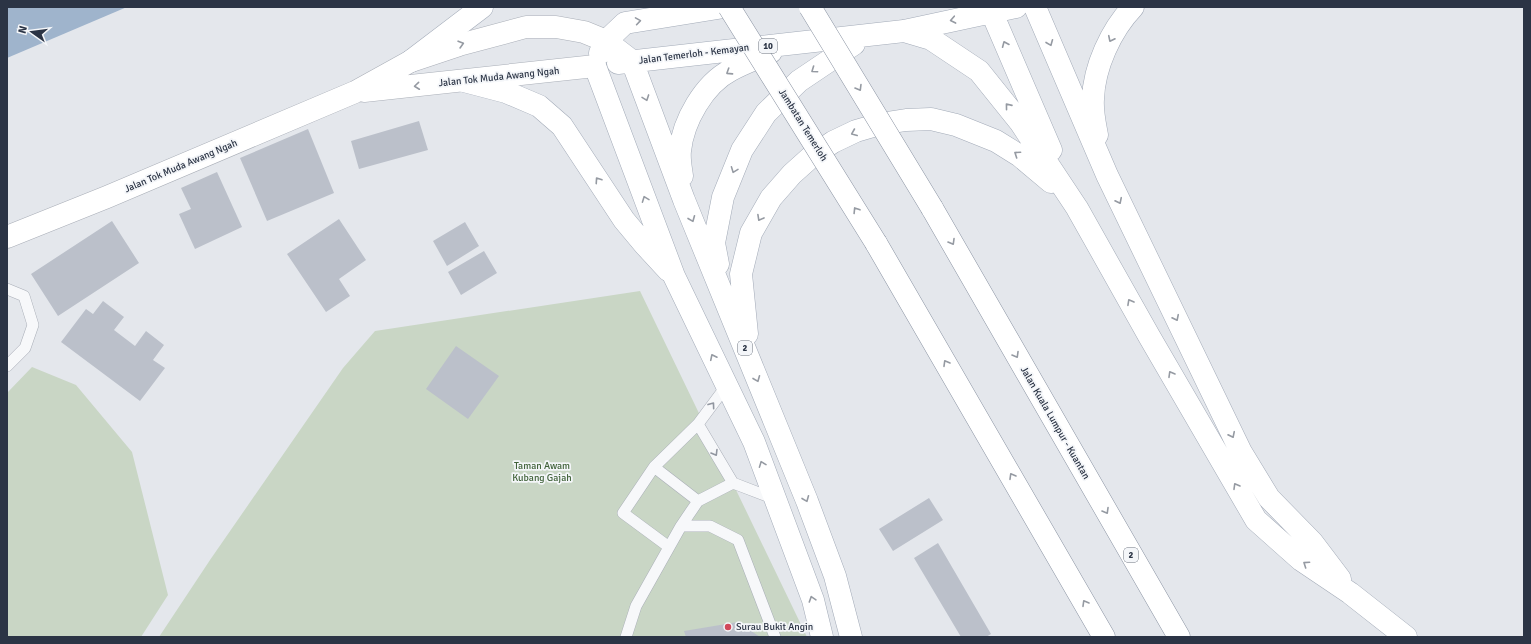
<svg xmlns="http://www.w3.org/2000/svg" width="1531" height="644" viewBox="0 0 1531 644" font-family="Signika,sans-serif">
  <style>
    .green { fill: #c9d6c5 }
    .water { fill: #9fb4cc }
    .building { fill: #bbc0ca }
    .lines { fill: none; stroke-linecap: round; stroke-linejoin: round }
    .service-casing { stroke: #a9aeb7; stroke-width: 12 }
    .secondary-casing { stroke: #a9aeb7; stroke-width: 23 }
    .primary-casing { stroke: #a3abb8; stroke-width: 23 }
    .trunk-casing { stroke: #8b94a3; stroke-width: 23 }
    .service { stroke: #f7f8fa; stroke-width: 11 }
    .secondary { stroke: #fff; stroke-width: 22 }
    .primary { stroke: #fff; stroke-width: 22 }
    .trunk { stroke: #fff; stroke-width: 22 }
    .trunk-bridge-casing { stroke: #8b94a3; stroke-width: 23; stroke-linecap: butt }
    .trunk-bridge { stroke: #fff; stroke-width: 22 }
    .oneway { stroke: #959aa2 }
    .oneway2 { stroke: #9196a0 }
    .poi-dot { fill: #d1495b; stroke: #f4f6f9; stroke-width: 1.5 }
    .labels { text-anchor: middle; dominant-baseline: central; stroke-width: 3.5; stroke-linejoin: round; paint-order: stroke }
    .shield { fill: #f4f6f9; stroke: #676e7b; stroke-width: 1 }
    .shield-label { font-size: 9px; font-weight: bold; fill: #2b3445 }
    .street-label { font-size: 10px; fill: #2b3445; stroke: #f4f6f9 }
    .park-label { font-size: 10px; fill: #3f6138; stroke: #f4f6f9 }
    .poi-label { font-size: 10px; fill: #2b3445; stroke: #f4f6f9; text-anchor: start }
  </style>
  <rect width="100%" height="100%" fill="#e4e7ec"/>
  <path class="green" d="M640 291 807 637H159L210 560 343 368 375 331Z
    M32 367 76 385 132 452 168 595 141 637H7V393Z"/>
  <path class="water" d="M7 7H127L7 58Z"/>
  <path class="building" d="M419 121 428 150 359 169 351 141Z
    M308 129 334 193 267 221 240 158Z
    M217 172 242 227 195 249 179 214 191 209 181 188Z
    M339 219 366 260 339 279 350 296 326 312 287 254Z
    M112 221 139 263 58 316 31 274Z
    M465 222 479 246 447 266 433 241Z
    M484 251 497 273 461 295 448 272Z
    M103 301 124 317 114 330 135 346 146 331 164 345 153 360 165 368 140 401 61 342 86 309 93 314Z
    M456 346 499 376 468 419 426 389Z
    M929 498 943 520 893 551 879 529Z
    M938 543 991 634 986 637H961L914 558Z
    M738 622 760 637H686L684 631Z"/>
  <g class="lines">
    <defs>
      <path id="service" d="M7 289 24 296 33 325 25 348 7 366
        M698 424 733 483 775 499
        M654 467 698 501
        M681 526H710L738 540 775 637
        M669 547 623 513 654 467 698 424 727 385
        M626 637 636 606 681 526 698 501 733 483"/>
      <path id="secondary" d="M364 91 595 66
        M7 237 107 197 355 92 411 61 459 45 526 27H556L584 32 606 41"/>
      <path id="primary" d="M992 7V13L1051 150
        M1035 7 1107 175 1241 452 1269 498 1312 542 1340 579
        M904 31 931 39 979 71 1020 122 1077 208 1149 336 1256 520 1301 560 1350 593 1406 637
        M606 41 632 61 684 200 807 501 835 576 851 637
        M600 53 606 41 625 23 724 7
        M411 61 482 7
        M618 63 904 31 1016 7
        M595 66 674 276 754 442 813 600 822 637
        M464 81 506 92 539 106 562 126 624 220 644 244 668 270
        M1097 135C1095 124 1092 111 1093 99 1094 67 1111 30 1133 7
        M682 176C681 168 679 159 680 151 683 121 704 84 731 70 744 63 758 58 771 52
        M718 264 714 243 723 197 742 150 766 113 799 81 854 44
        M747 334 741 274 751 233 771 198 792 174 811 157 833 142 856 131 880 124 906 120 931 119 956 125 996 141 1020 156 1051 182"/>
      <path id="trunk" d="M932 208 1179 637
        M876 243 1104 637"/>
    </defs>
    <use href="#service" class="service-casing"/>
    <use href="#secondary" class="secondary-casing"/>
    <use href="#primary" class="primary-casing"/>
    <use href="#trunk" class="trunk-casing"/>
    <use href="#service" class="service"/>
    <use href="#secondary" class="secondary"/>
    <use href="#primary" class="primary"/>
    <use href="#trunk" class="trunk"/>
    <defs>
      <path id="trunk-bridge" d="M729 7 876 243
        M810 7 932 208"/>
    </defs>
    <use href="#trunk-bridge" class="trunk-bridge-casing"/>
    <use href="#trunk-bridge" class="trunk-bridge"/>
  </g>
  <defs><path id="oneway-chevron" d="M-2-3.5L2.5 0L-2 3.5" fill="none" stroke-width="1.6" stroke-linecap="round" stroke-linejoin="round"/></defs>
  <g class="oneway">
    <use href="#oneway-chevron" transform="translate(953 20) rotate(169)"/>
    <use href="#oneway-chevron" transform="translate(638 21) rotate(-9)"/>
    <use href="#oneway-chevron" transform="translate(1111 39) rotate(116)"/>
    <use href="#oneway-chevron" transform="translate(1050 43) rotate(68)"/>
    <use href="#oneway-chevron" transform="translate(461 44) rotate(-16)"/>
    <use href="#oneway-chevron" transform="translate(1005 44) rotate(-113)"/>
    <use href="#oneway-chevron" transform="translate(814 70) rotate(145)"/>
    <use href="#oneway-chevron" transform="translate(729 72) rotate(147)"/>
    <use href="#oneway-chevron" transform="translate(417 86) rotate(174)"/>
    <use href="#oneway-chevron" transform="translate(859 88) rotate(59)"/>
    <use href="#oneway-chevron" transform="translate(646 98) rotate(70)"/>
    <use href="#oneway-chevron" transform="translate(1008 106) rotate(-129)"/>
    <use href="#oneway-chevron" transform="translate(854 133) rotate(157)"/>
    <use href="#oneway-chevron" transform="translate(1017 154) rotate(-146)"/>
    <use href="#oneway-chevron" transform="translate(734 170) rotate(111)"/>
    <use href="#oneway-chevron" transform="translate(598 180) rotate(-124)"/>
    <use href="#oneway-chevron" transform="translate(645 199) rotate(-111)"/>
    <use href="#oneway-chevron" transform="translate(1119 201) rotate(64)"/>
    <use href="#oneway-chevron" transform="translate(856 210) rotate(-122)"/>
    <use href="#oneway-chevron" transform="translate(760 218) rotate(119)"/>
    <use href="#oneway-chevron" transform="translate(692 219) rotate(68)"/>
    <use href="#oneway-chevron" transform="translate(952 242) rotate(60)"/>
    <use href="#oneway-chevron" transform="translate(1130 302) rotate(-119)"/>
    <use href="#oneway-chevron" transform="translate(1176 318) rotate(64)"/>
    <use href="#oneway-chevron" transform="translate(1016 355) rotate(60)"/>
    <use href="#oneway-chevron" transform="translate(713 357) rotate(-116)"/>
    <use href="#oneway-chevron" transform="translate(946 363) rotate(-120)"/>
    <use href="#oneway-chevron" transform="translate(1171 374) rotate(-120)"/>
    <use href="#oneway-chevron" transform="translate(757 379) rotate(68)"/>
    <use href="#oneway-chevron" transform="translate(1232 435) rotate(64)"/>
    <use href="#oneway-chevron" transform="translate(762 464) rotate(-111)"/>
    <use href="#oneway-chevron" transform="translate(1012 476) rotate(-120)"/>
    <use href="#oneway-chevron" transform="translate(1236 486) rotate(-120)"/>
    <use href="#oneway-chevron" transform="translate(806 499) rotate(68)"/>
    <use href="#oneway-chevron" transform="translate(1106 511) rotate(60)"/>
    <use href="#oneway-chevron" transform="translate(1306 564) rotate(-146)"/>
    <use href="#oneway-chevron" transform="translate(812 599) rotate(-108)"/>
    <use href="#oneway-chevron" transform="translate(1085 603) rotate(-120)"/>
  </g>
  <g class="oneway2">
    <use href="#oneway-chevron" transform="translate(712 405) rotate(-54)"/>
    <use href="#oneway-chevron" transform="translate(715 453) rotate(59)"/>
  </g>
  <circle class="poi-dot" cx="728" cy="627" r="4"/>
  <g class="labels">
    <g class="shield">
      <rect x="759" y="39" width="18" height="14" rx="3"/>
      <rect x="738" y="341" width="14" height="14" rx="3"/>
      <rect x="1124" y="548" width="14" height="14" rx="3"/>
    </g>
    <g class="shield-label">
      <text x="768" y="46">10</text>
      <text x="745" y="348">2</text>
      <text x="1131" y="555">2</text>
    </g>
    <g class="street-label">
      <text transform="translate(694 54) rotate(-7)">Jalan Temerloh - Kemayan</text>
      <text transform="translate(499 77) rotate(-6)">Jalan Tok Muda Awang Ngah</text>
      <text transform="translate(803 125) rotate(58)">Jambatan Temerloh</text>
      <text transform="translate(181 166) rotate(-23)">Jalan Tok Muda Awang Ngah</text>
      <text transform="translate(1055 423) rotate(60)">Jalan Kuala Lumpur - Kuantan</text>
    </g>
    <g class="park-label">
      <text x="542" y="466">Taman Awam<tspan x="542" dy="12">Kubang Gajah</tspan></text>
    </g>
    <g class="poi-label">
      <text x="736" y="627">Surau Bukit Angin</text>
    </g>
  </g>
  <rect width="1531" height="644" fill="none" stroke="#2b3445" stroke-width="16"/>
  <g transform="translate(32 32) rotate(284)" stroke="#f4f6f9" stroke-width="3" paint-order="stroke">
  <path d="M0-3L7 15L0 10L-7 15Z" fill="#2b3445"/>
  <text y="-6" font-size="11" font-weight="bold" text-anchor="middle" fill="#2b3445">N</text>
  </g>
</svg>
